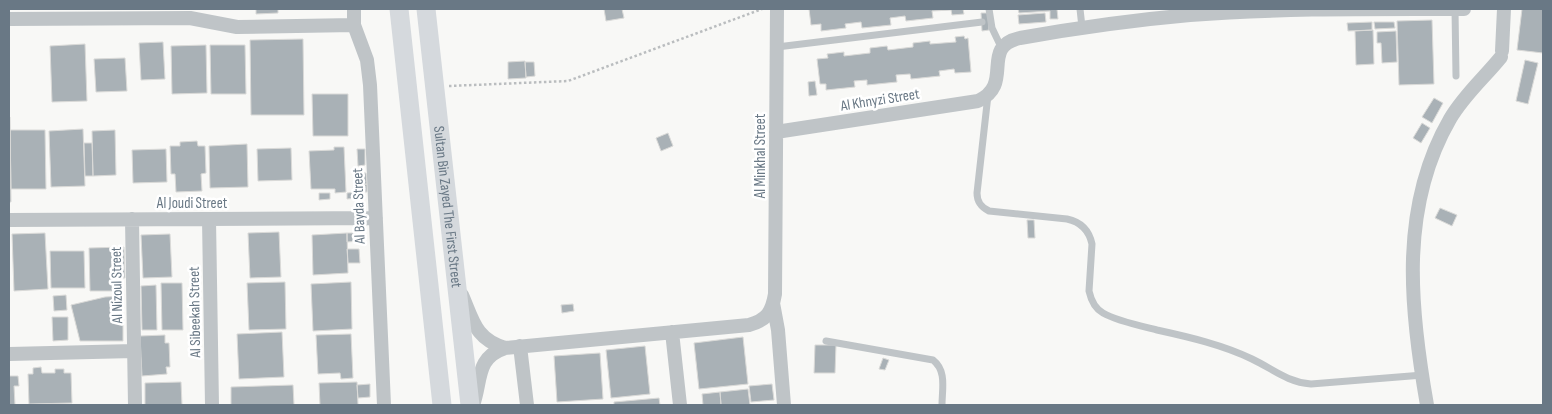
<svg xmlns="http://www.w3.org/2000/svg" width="1552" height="414" viewBox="0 0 1552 414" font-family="'Sofia Sans Condensed',sans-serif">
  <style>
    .building { fill: #a9b1b6; stroke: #dadad8 }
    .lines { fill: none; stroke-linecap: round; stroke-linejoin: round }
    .path { stroke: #babdbf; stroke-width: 2.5; stroke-dasharray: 2.5 2.5; stroke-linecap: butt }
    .lane { stroke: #bfc4c7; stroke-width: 7 }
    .street { stroke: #bfc4c7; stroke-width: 14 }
    .secondary { stroke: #d5d9dd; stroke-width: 19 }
    .labels { text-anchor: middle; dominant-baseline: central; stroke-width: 5; stroke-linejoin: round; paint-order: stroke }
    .street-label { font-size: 15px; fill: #697885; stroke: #fff }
  </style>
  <rect width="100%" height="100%" fill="#f8f8f6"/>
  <path class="building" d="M256 9H278V13L256 14Z
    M604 9H622L624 18 606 21Z
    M809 9H963L964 14 952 15 951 10 932 11 933 18 906 21 905 16 890 18 891 25 862 28 861 22 845 24 846 28 821 31V24L811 25Z
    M1018 9H1057L1058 19H1050V11L1019 13Z
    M1522 9H1543V53L1517 50Z
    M981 13H988L989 30 982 31Z
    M1045 13 1046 22 1019 24 1018 15Z
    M1432 20 1434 84 1399 85 1397 21Z
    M1372 22V30L1348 31 1347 23Z
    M1374 22H1394L1395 28 1375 29Z
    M1373 30 1374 64 1356 65 1355 31Z
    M1396 31 1397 62 1382 63 1381 43H1377V32Z
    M964 36 965 39 968 38 971 72 955 73 954 69 939 71 940 76 911 79 910 74 896 75 897 82 867 85V80L854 81 855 87 826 90V84H820L817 59 828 58 827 54 844 52V56L870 53V48L887 46 888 50 913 47V43L930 41V44L956 42 955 37Z
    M303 39 304 115H251L250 40Z
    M163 42 165 79 141 80 139 43Z
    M85 44 87 101 52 102 50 46Z
    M206 45 207 93 172 94 171 46Z
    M210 45H245L246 94H211Z
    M125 58 127 91 96 92 94 59Z
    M1525 60 1538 63 1528 104 1516 101Z
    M525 61 526 78 508 79V62Z
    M525 62H534L535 76 526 77Z
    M815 81 817 95 809 96 808 82Z
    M312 94H348V136H313Z
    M1434 98 1443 103 1432 123 1422 117Z
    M9 117H10L11 202H9Z
    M1422 123 1430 128 1421 143 1413 138Z
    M83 129 85 186 51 187 49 131Z
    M10 130H45L46 189H11Z
    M115 130 116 175 93 176 92 131Z
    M668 133 673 146 661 151 656 138Z
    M197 141 198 146H205L206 173 201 174 202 191 176 192 175 174H171L170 146H180V142Z
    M84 143H92L93 176H85Z
    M247 144 248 187 210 188 209 146Z
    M334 147H344L346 192 335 193V189H311L309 151 334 150Z
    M291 148 292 180 258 181 257 149Z
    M166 149 167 182 133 183 132 150Z
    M357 149H365V165L358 166Z
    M357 173H366L367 184 358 185Z
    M367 184V192H359L358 185Z
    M358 192V198L347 199V193Z
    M319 193H330V199L319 200Z
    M1440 208 1457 215 1452 226 1435 218Z
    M1027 220H1034L1035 238H1028Z
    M279 232 281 277 250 278 248 233Z
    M45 233 48 289 14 291 12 234Z
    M347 233H359V241L347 242Z
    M347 233 348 273 313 275 312 235Z
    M170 234 172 277 143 278 141 235Z
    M124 247 125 278H120V291H90L89 248Z
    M347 249H359L360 263H348Z
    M50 251H84L85 288H51Z
    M285 282 286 329 249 330 247 283Z
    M351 282 352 329 313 331 311 284Z
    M161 283H182L183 330H162Z
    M156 285 157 330H142L141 286Z
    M66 295 67 310 54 311 53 296Z
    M123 296V341H80L71 305 105 297Z
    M573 304 574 311 562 313 561 305Z
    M52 317H68V340L53 341Z
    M282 332 284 377 239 379 237 334Z
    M351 334 353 378 341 379 340 373 318 374 316 335Z
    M165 335V343H169L170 367H166L167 374 142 376 140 336Z
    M743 337 748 384 699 389 694 343Z
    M815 345H836L835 373H814Z
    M645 346 650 394 611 398 606 350Z
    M600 353 603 399 557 402 554 356Z
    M883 358 889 360 885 370 879 369Z
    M41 367 42 373H55V369H64V373H71L72 403 29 404 28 374H33V368Z
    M9 376H18L19 386H14L15 405H9Z
    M181 382 182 405H145V383Z
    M357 382 358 405H320L319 383Z
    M370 384V397L358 398 357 385Z
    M772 384 774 400 751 402 749 386Z
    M293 385 294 405H231V387Z
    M748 389 750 405H721L720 392Z
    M720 392 721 405H703L702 394Z
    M659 398 660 405H614V402Z"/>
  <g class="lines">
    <path class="path" d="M449 86 568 81 762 9"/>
    <path class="lane" d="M989 9 992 28 1002 49
      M1080 9 1082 27
      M1455 9 1456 76
      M777 47 982 22
      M988 95 977 193C977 202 981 207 989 211L1067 219C1081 222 1089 230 1092 244L1089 291C1091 300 1094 308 1103 313 1117 321 1141 326 1157 330 1189 337 1223 345 1252 359 1273 369 1287 382 1311 384L1423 375
      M826 341 933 360C947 371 942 389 942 405"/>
    <path class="street" d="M354 9V25L367 60 370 85 384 405
      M9 19 190 18 237 27 354 25
      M1502 51 1504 9
      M776 132 978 101C1015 84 979 47 1020 38 1076 28 1133 20 1190 15 1281 8 1373 9 1464 9
      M132 219 135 405
      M209 219 212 405
      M9 220 376 218
      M462 295C473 320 475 339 505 348
      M773 303 778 330 784 405
      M672 332 680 405
      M520 346 527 405
      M9 354 134 351
      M473 405C482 381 475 358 505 348L749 325C767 320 772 312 775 294L777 9
      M1427 405C1410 309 1399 207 1450 119 1464 95 1484 78 1501 57"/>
    <g class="secondary">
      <path d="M399 9 442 405"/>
      <path id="s1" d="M426 9 470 405"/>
    </g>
  </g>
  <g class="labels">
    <g class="street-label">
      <text transform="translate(880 100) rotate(-9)">Al Khnyzi Street</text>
      <text transform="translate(760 156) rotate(-90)">Al Minkhal Street</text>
      <text x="192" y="203">Al Joudi Street</text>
      <text transform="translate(359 206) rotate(-92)">Al Bayda Street</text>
      <text stroke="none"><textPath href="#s1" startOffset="199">Sultan Bin Zayed The First Street</textPath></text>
      <text transform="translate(117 285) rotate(-91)">Al Nizoul Street</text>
      <text transform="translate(195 312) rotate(-91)">Al Sibeekah Street</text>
    </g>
  </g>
  <rect width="1552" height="414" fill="none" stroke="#697885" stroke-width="20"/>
</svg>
